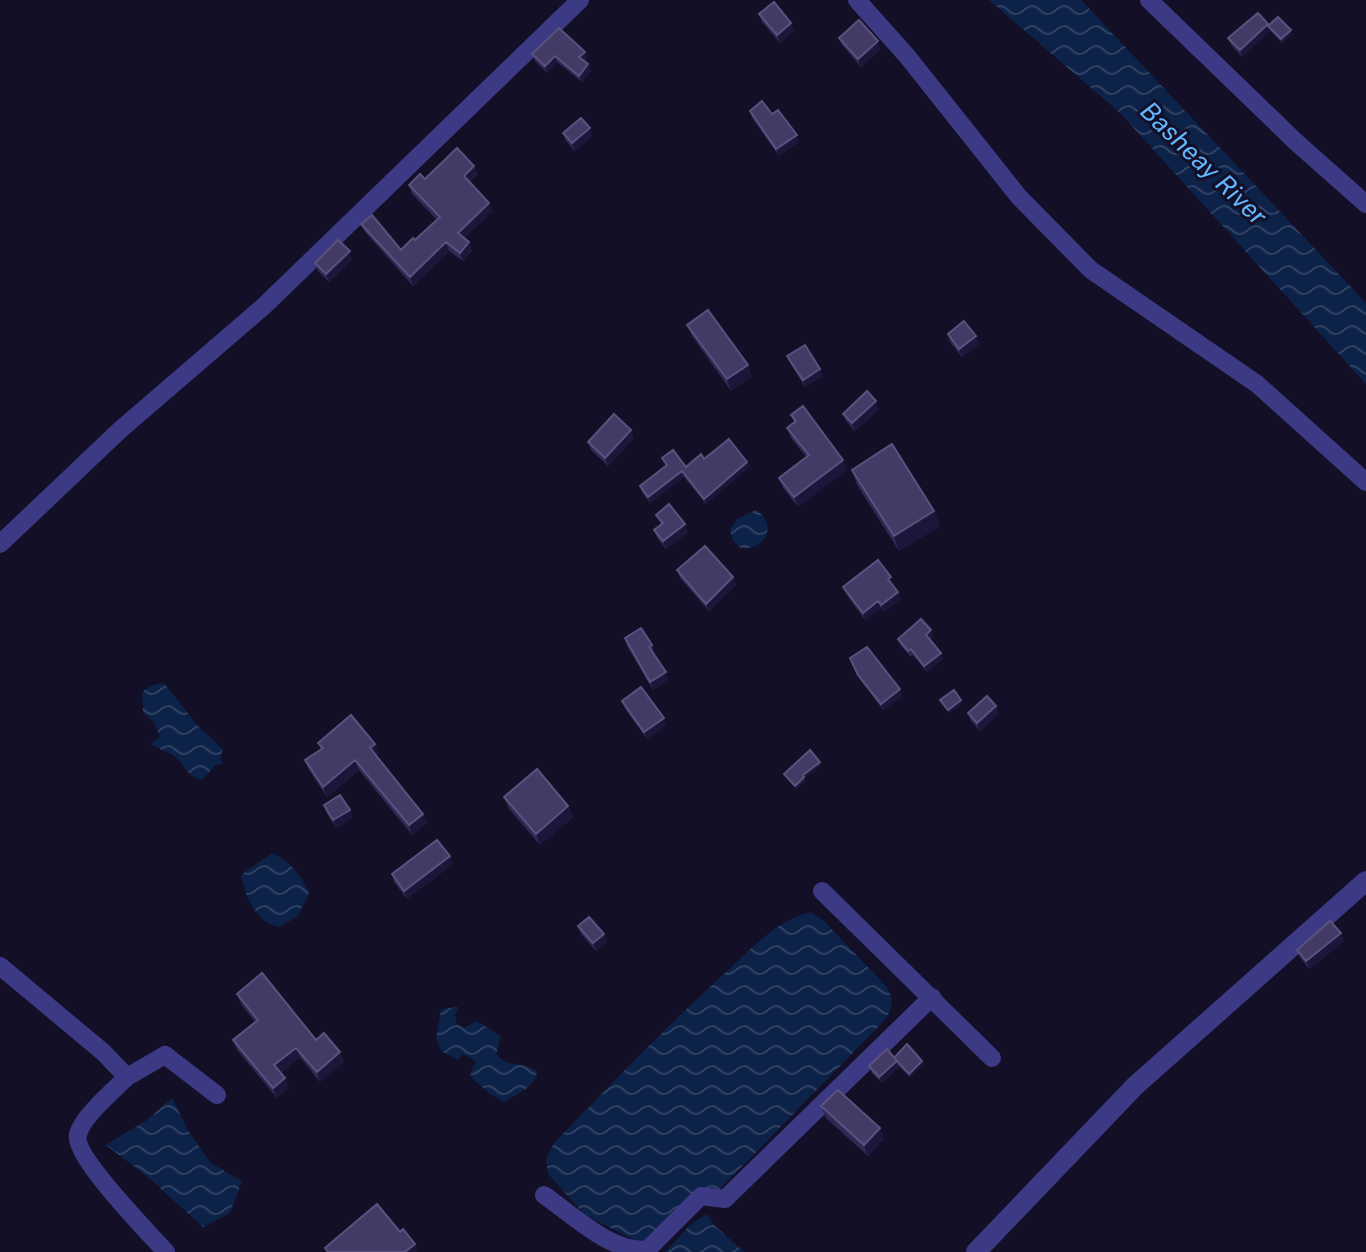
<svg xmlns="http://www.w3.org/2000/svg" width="1366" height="1252" viewBox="0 0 1366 1252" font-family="'Public Sans',sans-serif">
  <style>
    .water { fill: url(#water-waves) }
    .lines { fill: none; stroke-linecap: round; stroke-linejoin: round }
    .minor { stroke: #3d3a85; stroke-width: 18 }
    .tertiary { stroke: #3d3a85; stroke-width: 20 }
    .wall { fill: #312854 }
    .shaded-wall { fill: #1d163a }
    .building { fill: #433a66; stroke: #5a527e; stroke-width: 2 }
    .labels { text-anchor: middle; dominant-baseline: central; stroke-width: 6; stroke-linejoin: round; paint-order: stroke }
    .water-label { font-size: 26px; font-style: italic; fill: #62b6ff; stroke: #130f26 }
  </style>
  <defs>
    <pattern id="water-waves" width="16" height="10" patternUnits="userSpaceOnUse" patternTransform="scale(2)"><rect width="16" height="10" fill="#0c2248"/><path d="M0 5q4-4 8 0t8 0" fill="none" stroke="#2f4163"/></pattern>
  </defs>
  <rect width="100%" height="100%" fill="#130f26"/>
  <path class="water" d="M989 0H1081L1366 303V384L1120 113Z
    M756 510C779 524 765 551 741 548L733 541 730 530 737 519Z
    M164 683 197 725 223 749 220 758 223 764 215 765 202 780C187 777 186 767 176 757 170 752 159 750 151 744L160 736 153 722 143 712 142 692 153 685Z
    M272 853C288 860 304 877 309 894L297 917 279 927C256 923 245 896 241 875Z
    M811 912 825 922 885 985C894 998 894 1006 885 1020L718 1191 657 1237 640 1243 585 1215 556 1183 548 1174 546 1159 554 1143C609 1086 664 1029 723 975 748 952 777 919 811 912Z
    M458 1007 455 1015 457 1024 464 1028 477 1021 501 1036 496 1054C511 1070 520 1060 536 1071L537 1077 526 1089 504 1102 489 1093 470 1076 476 1061 463 1054 458 1060 441 1051 436 1038 441 1009Z
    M172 1098 189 1132 211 1163 242 1181 230 1213 203 1227 149 1178 106 1145 147 1120Z
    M707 1214 713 1224 744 1252H665L691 1224Z"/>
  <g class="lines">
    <path class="minor" d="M857 0 907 56 1019 197 1091 270 1257 384 1366 482
      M1149 0 1296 142 1366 204
      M0 544 120 430 264 306 580 0
      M822 891 992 1058
      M0 966 103 1052 127 1077 165 1055 217 1095
      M127 1077C113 1091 83 1116 78 1134 72 1155 149 1233 166 1252
      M544 1195C573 1215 610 1252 647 1250L701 1196 725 1199 932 997"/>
    <path class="tertiary" d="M976 1252 1135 1086 1366 881"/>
  </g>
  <path class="wall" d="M759 14 791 23 794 31 780 43 762 22Z
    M1269 25 1292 34 1282 43 1270 30 1242 57 1231 45 1228 38Z
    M839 38 881 49 861 67 842 45Z
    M585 52 587 58 584 61 588 64 591 71 582 82 557 62 547 73 535 61 532 54Z
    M750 111 772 114 799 142 779 156 752 118Z
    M563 133 592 136 575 151 566 141Z
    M478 174 470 182 493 211 464 238 469 242 472 251 463 261 449 251 413 286 365 232 361 224 401 250 415 240 437 220 412 194 409 185 425 179Z
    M352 259 329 282 318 271 315 263Z
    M687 325 752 376 731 391 692 336Z
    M948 334 979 344 962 357 950 342Z
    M787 356 820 369 823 376 805 387 790 363Z
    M879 409 855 431 846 421 843 414Z
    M791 415 847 470 798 507 783 488 779 478 806 457 791 438 787 428 794 422Z
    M631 430 634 438 608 466 591 450 588 442Z
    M662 458 686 467 704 459 747 462 749 467 706 504 684 477 650 503 642 492 640 486 666 466Z
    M852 470 934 511 940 526 899 551 857 485Z
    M656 515 688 532 666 549 657 538 654 530 661 524Z
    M677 570 733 577 736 585 709 611 680 578Z
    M892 584 898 592 901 599 884 612 881 608 865 620 846 594 843 587 893 584Z
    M934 637 930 640 941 653 943 659 927 672 913 655 911 657 901 646 898 639Z
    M625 638 652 645 654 653 653 654 668 680 653 690 627 646Z
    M850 658 902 696 883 710 861 681Z
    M622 701 666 725 647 739 625 709Z
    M996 706 999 714 980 731 971 721 968 713Z
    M318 743 375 744 378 754 376 756 423 814 427 823 412 835 359 770 327 797 309 770 305 760 321 750Z
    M504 797 568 806 573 817 540 845 509 809Z
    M324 805 350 810 352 818 336 828 326 812Z
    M450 856 453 864 407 899 394 882 392 874Z
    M578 926 607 942 596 951 581 934Z
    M1344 941 1309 969 1300 957 1297 950Z
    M237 994 316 1040 344 1062 320 1082 300 1057 281 1073 285 1078 289 1088 277 1098 237 1050 233 1040 255 1022 241 1004Z
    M894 1058 922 1061 924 1064 910 1077 898 1065 899 1067 882 1083 872 1073 869 1066Z
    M821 1106 884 1139 868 1156 826 1118Z"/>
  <path class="shaded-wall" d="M791 23 794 31 780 43 777 35Z
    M1268 24 1271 31 1242 57 1240 50Z
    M1291 30 1292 34 1282 43 1281 39Z
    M878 41 881 49 861 67 858 59Z
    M585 52 587 58 581 63 579 57Z
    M555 56 557 62 547 73 545 66Z
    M588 64 591 71 582 82 579 76Z
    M590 128 592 136 575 151 572 143Z
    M797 135 799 142 779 156 776 149Z
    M474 166 478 174 467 185 464 176Z
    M489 203 493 211 461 241 458 233Z
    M446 242 449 251 413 286 410 277Z
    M469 242 472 251 463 261 460 253Z
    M350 251 352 259 329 282 326 274Z
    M976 336 979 344 962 357 959 349Z
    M748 365 752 376 731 391 727 379Z
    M820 369 823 376 805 387 803 380Z
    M876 401 879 409 855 431 852 423Z
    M631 430 634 438 608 466 605 458Z
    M843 460 847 470 798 507 794 497Z
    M747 462 749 467 706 504 704 499Z
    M682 471 684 477 650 503 648 497Z
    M934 511 940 526 899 551 894 536Z
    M685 524 688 532 666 549 663 541Z
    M733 577 736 585 709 611 706 604Z
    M898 592 901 599 884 612 881 605Z
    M878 601 881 608 865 620 863 613Z
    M931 630 934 637 928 641 926 635Z
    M941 653 943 659 927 672 924 666Z
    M666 672 668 680 653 690 650 682Z
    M900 689 902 696 883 710 881 704Z
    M961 700 963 704 949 714 948 710Z
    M996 706 999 714 980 731 977 723Z
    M664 718 666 725 647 739 644 732Z
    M375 744 378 754 374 758 370 748Z
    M355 760 359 770 327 797 323 787Z
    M820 762 821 766 805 778 806 781 796 790 795 786 803 775Z
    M568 806 573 817 540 845 536 834Z
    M350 810 352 818 336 828 333 820Z
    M423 814 427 823 412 835 409 825Z
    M450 856 453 864 407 899 404 891Z
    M1341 933 1344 941 1309 969 1306 961Z
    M604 934 607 942 596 951 593 943Z
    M296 1048 300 1057 278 1075 274 1065Z
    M340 1052 344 1062 320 1082 317 1072Z
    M897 1061 899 1067 882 1083 879 1077Z
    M922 1061 924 1064 910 1077 909 1074Z
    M285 1078 289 1088 277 1098 273 1088Z
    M880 1128 884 1139 868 1156 864 1145Z
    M415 1244 417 1252H405Z"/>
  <path class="building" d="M774 2 791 23 777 35 759 14Z
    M1258 13 1268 24 1240 50 1228 38Z
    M1278 17 1291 30 1281 39 1268 26Z
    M859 20 878 41 858 59 839 38Z
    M559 28 585 52 579 57 588 64 579 76 555 56 545 66 532 54Z
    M762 101 772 114 778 110 797 135 776 149 750 111Z
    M581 118 590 128 572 143 563 133Z
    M457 148 474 166 464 176 489 203 458 233 469 242 460 253 446 242 410 277 361 224 372 215 401 250 413 238 415 240 440 217 409 185 420 174 425 179Z
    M338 240 350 251 326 274 315 263Z
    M708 310 748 365 727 379 687 325Z
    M964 321 976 336 959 349 948 334Z
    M805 345 820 369 803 380 787 356Z
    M867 391 876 401 852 423 843 414Z
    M803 406 843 460 794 497 779 478 809 455 787 428 796 421 791 415Z
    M614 414 631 430 605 458 588 442Z
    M729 439 747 462 704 499 682 471 648 497 640 486 667 465 662 458 673 450 686 467 701 454 704 459Z
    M892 444 934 511 894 536 852 470Z
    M669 504 685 524 663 541 654 530 663 523 656 515Z
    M705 546 733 577 706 604 677 570Z
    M878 560 891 577 888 579 898 592 881 605 878 601 863 613 843 587Z
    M921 619 931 630 926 635 941 653 924 666 911 649 908 651 898 639Z
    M641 628 652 645 649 647 666 672 650 682 625 638Z
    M867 647 900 689 881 704 858 675 850 658Z
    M641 687 664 718 644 732 622 701Z
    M954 690 961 700 948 710 940 700Z
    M987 696 996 706 977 723 968 713Z
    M351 715 375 744 370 748 423 814 409 825 355 760 323 787 305 760 323 748 318 743Z
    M810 750 820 762 803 775 804 777 795 786 784 774Z
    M537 769 568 806 536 834 504 797Z
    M340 795 350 810 333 820 324 805Z
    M437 840 450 856 404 891 392 874Z
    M589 917 604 934 593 943 578 926Z
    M1330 921 1341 933 1306 961 1297 950Z
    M262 973 316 1040 324 1033 340 1052 317 1072 296 1048 274 1065 285 1078 273 1088 233 1040 258 1020 237 994Z
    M907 1044 922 1061 909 1074 894 1058Z
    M887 1049 897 1061 879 1077 869 1066Z
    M838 1090 880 1128 864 1145 821 1106Z
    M377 1204 400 1232 403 1229 415 1244 405 1252H328L325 1248Z"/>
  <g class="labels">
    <g class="water-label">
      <text transform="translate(1204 163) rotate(44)">Basheay River</text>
    </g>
  </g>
</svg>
